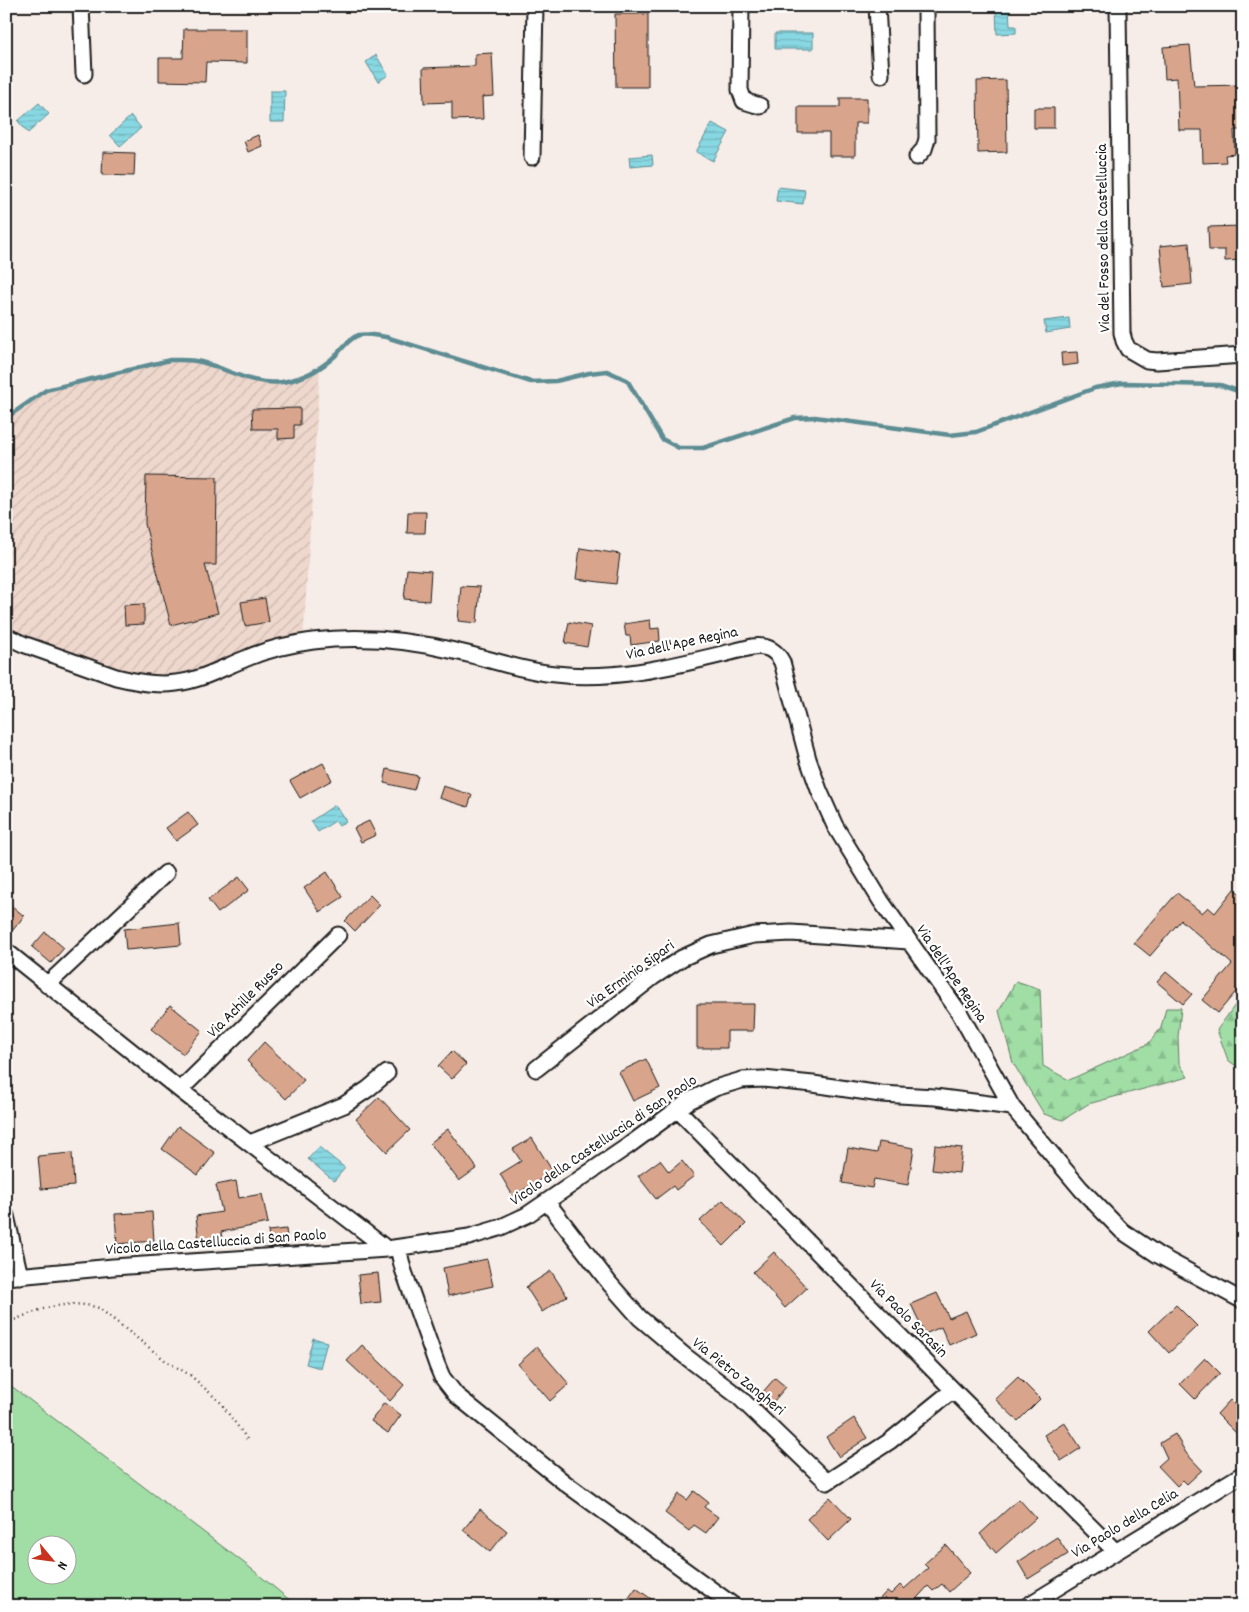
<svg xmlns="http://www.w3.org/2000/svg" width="1249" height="1612" viewBox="0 0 1249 1612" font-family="Dekko,sans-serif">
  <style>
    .industrial { fill: url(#industrial-furrows) }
    .green { fill: #a0dea6; stroke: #5e7d61; fill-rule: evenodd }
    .forest { fill: url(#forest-firs); stroke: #5e7d61 }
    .water { fill: url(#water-rules); stroke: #5d8d93 }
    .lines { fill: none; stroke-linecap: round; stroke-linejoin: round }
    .stream { stroke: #5d8d93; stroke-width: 4.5 }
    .building { fill: #d8a58c; stroke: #1c1c1c }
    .street-casing { stroke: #1c1c1c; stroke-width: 19 }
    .path { stroke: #1c1c1c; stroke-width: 2.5; stroke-dasharray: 1 4; stroke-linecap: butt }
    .street { stroke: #fff; stroke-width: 15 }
    .labels { text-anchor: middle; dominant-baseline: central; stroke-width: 4.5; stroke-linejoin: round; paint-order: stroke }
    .street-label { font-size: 16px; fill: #1c1c1c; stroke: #fff }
  </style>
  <defs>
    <pattern id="industrial-furrows" width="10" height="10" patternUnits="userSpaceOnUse" patternTransform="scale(1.25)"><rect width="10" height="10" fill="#eed7cc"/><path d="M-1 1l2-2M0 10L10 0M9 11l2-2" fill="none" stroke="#ccb8af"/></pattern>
    <pattern id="forest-firs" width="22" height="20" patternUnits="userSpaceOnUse" patternTransform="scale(1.25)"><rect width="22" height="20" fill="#a0dea6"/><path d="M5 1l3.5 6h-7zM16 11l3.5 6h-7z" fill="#89be8e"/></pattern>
    <pattern id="water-rules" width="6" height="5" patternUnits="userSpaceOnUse" patternTransform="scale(1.25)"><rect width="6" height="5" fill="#88d8e3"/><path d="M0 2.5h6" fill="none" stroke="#75b9c2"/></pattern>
  </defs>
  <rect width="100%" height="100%" fill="#f7ede8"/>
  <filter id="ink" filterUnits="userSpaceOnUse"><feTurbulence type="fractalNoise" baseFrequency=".02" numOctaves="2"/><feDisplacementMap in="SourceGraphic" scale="10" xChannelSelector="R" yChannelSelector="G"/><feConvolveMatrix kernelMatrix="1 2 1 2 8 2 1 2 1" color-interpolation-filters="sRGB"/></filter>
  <g filter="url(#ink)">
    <path class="industrial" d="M185 359 200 361 244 378 280 382 320 368 303 642 154 683 6 633V418L46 390 127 370Z"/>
    <path class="green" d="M6 1382 248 1566 297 1606H6ZM38 1544H68V1574H38Z"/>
    <path class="forest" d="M1016 981 1040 989 1043 1066 1069 1080 1148 1044 1161 1028 1166 1008H1181L1178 1037 1179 1063 1188 1077 1088 1104 1063 1120 1044 1114 1013 1063 999 1011Z
      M1243 994V1071L1228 1060 1217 1030Z"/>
    <path class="water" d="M1009 8 1010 26H1016V33L997 34 996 9Z
      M775 33H813V49H775Z
      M376 55 388 75 378 82 366 62Z
      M270 91H285L284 122H270Z
      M39 103 49 114 28 133 18 121Z
      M131 116 141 128 120 146 110 135Z
      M712 123 729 132 713 161 696 152Z
      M652 155 653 165 630 167 629 157Z
      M778 187 805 190 803 204 776 201Z
      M1069 318 1070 329 1046 333 1044 321Z
      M335 805 346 821 339 826 335 821 318 832 311 821Z
      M319 1147 345 1168 334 1181 308 1159Z
      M313 1338 327 1342 320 1368 306 1364Z"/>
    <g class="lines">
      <path class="stream" d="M6 418 46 390 170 360C181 360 191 359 201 362 229 369 252 386 282 382 303 379 320 370 336 355 343 348 349 338 359 335 367 333 377 336 386 337L531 382 556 381 589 373 607 371 627 380 662 439 679 448H703L795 418 815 417 950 435 976 432 1095 388 1122 383 1220 385 1238 391H1243"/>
    </g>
    <path class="building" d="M615 14H648V87H616Z
      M184 29H247V63L206 62 205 82 159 81V58H183Z
      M1190 45 1194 86 1243 85V130H1234L1235 154 1225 155 1226 162 1203 163 1202 130H1179L1177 78 1165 79 1163 47Z
      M492 53 494 96 482 97 483 119 452 120V102L424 103 423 68 475 66V54Z
      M1006 80 1007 152 978 153 977 81Z
      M840 98H867V123H855V156H829V133H798V107H840Z
      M1034 108H1054V128H1034Z
      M258 135 262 146 248 152 244 141Z
      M103 152 135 153 134 176 102 175Z
      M1242 226 1243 260 1225 261V250H1209L1208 227Z
      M1189 243 1192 284 1164 287 1160 246Z
      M1077 352 1078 364 1062 366 1061 353Z
      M300 408V425H294V438L278 439V429H253L252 409Z
      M146 476 217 477 216 565H205L218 613 171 625 145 524Z
      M408 512H426L425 533H407Z
      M580 548 620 554 616 584 576 579Z
      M407 569 431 571 429 601 404 599Z
      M461 586 480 587 477 623 458 621Z
      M265 598 269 622 245 626 241 602Z
      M144 604V624L125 625 124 605Z
      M650 620 651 629 659 628 660 641 631 645 630 636H626L624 624Z
      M569 622 591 626 587 647 565 643Z
      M323 763 332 780 300 798 290 781Z
      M387 769 418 776 414 790 384 783Z
      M443 786 472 795 468 807 439 798Z
      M188 812 198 825 176 841 166 828Z
      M369 821 376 835 361 842 354 828Z
      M327 872 343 897 320 912 304 888Z
      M239 877 249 890 218 913 208 900Z
      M1234 889 1243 896V983L1218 1013 1202 1000 1232 964 1181 920 1150 956 1134 943 1177 893 1202 913 1208 907 1215 913Z
      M370 895 380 905 355 931 345 921Z
      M6 901 24 916 13 930 6 924Z
      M179 923 181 945 126 950 124 929Z
      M45 932 64 948 51 963 32 947Z
      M1166 972 1192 994 1183 1004 1157 982Z
      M697 1004H754L753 1031H727V1048H697Z
      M170 1005 202 1031 183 1054 151 1029Z
      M264 1042 304 1080 286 1099 247 1061Z
      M452 1051 466 1064 452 1079 438 1066Z
      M646 1059 660 1088 633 1101 619 1072Z
      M379 1097 410 1130 387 1152 356 1119Z
      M178 1126 215 1153 198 1175 162 1149Z
      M448 1129 477 1168 459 1181 430 1143Z
      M532 1138 553 1172 513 1196 500 1174 521 1161 513 1149Z
      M879 1142 914 1148 908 1185 874 1179 872 1188 842 1183 848 1148 877 1153Z
      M935 1145 962 1148 959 1173 932 1170Z
      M72 1153 74 1186 41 1189 38 1156Z
      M660 1160 669 1172 682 1161 694 1176 676 1190 673 1186 656 1199 638 1176Z
      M236 1181 239 1198 262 1194 268 1223 221 1232 222 1238 199 1241 196 1216 222 1212 216 1185Z
      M723 1200 746 1224 724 1246 700 1221Z
      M152 1212 154 1241 117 1244 115 1214Z
      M286 1229 288 1246 270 1247 268 1231Z
      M774 1252 807 1288 785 1308 753 1272Z
      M487 1259 493 1286 448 1296 443 1268Z
      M551 1271 567 1296 542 1312 526 1287Z
      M378 1273 381 1302 361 1304 358 1275Z
      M937 1293 949 1318 966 1311 976 1333 949 1345 941 1327 925 1334 911 1304Z
      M1176 1305 1197 1326 1169 1353 1149 1331Z
      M362 1345 404 1385 390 1401 347 1361Z
      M537 1347 569 1384 550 1401 518 1364Z
      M1205 1358 1220 1373 1195 1399 1180 1384Z
      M1018 1377 1040 1399 1018 1421 995 1399Z
      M775 1378 786 1387 766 1410 756 1400Z
      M1230 1400 1243 1413V1426L1236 1433 1217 1414Z
      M384 1403 401 1415 388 1433 371 1421Z
      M854 1418 867 1438 839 1457 826 1437Z
      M1064 1422 1081 1448 1061 1461 1044 1435Z
      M1175 1434 1186 1453 1202 1470 1187 1484 1183 1480 1177 1486 1158 1466 1167 1458 1160 1443Z
      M694 1491 708 1502 704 1507 718 1517 706 1533 694 1525 689 1531 665 1513 679 1494 687 1500Z
      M830 1497 851 1519 828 1541 807 1519Z
      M1019 1499 1036 1518 996 1553 980 1534Z
      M480 1509 507 1531 490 1552 463 1530Z
      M1057 1537 1068 1554 1028 1579 1018 1562Z
      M946 1545 970 1573 949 1592 942 1584 933 1591 928 1586 910 1606H873L887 1591 891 1594 900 1585 904 1589 928 1568 924 1564Z
      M636 1588 661 1606H623Z"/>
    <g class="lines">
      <defs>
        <path id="street" d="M81 6 84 74
          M741 6 740 90 744 101 760 106
          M877 6 881 75
          M1118 6 1122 333 1124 341 1128 349 1147 360 1157 361 1243 355
          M532 157 535 6
          M917 157 924 149 927 139 926 6
          M6 636 23 644 116 677C136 682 157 686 176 683 202 680 224 667 247 658 268 649 291 644 313 641 363 635 411 640 459 652 491 659 522 671 555 674 622 682 688 662 752 647 766 645 775 649 782 662L808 759 819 790 835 826 881 901 959 1012 1012 1107 1081 1189 1122 1231 1158 1255 1243 1301
          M6 951 180 1090 387 1249
          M47 985 166 873
          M536 1069 653 977 682 958 711 945 754 935 791 933 909 941
          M180 1090 338 935
          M677 1109 953 1390 1115 1551
          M250 1143 344 1105 368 1089 387 1073
          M547 1202 610 1284 640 1318 685 1356 739 1397 827 1482 890 1441 953 1390
          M6 1216 20 1276
          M398 1248 403 1269 437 1365 442 1377 456 1395 565 1483 734 1606
          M6 1277 113 1267 387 1249 469 1237 499 1228 527 1215 628 1146 689 1101 715 1088 742 1080 763 1079 813 1084 881 1094 935 1097 1012 1107
          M1027 1606 1243 1474"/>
      </defs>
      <use href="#street" class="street-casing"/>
      <path class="path" d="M6 1324C35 1310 67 1298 99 1308L166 1361 190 1375 220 1402 247 1439"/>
      <use href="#street" class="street"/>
    </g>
  </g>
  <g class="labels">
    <g class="street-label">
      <text transform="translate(1104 238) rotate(-91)">Via del Fosso della Castelluccia</text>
      <text transform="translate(682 644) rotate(-12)">Via dell'Ape Regina</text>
      <text transform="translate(951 974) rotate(56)">Via dell'Ape Regina</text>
      <text transform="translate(631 975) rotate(-36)">Via Erminio Sipari</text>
      <text transform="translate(246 1000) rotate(-45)">Via Achille Russo</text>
      <text transform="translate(604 1141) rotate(-34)">Vicolo della Castelluccia di San Paolo</text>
      <text transform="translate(216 1243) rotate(-4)">Vicolo della Castelluccia di San Paolo</text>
      <text transform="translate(908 1319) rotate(45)">Via Paolo Sarasin</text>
      <text transform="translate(738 1377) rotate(39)">Via Pietro Zangheri</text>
      <text transform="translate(1125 1524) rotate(-31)">Via Paolo della Celia</text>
    </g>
  </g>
  <rect width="1249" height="1612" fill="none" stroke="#fff" stroke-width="25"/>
  <rect x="12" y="12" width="1224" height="1587" fill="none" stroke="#1c1c1c" stroke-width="2" filter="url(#ink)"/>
  <g transform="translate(52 1560) rotate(119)"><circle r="24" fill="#ffffff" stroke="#a4a4a4"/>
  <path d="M0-4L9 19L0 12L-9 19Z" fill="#c8321e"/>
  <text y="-8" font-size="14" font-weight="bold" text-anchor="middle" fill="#1c1c1c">N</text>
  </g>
</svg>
